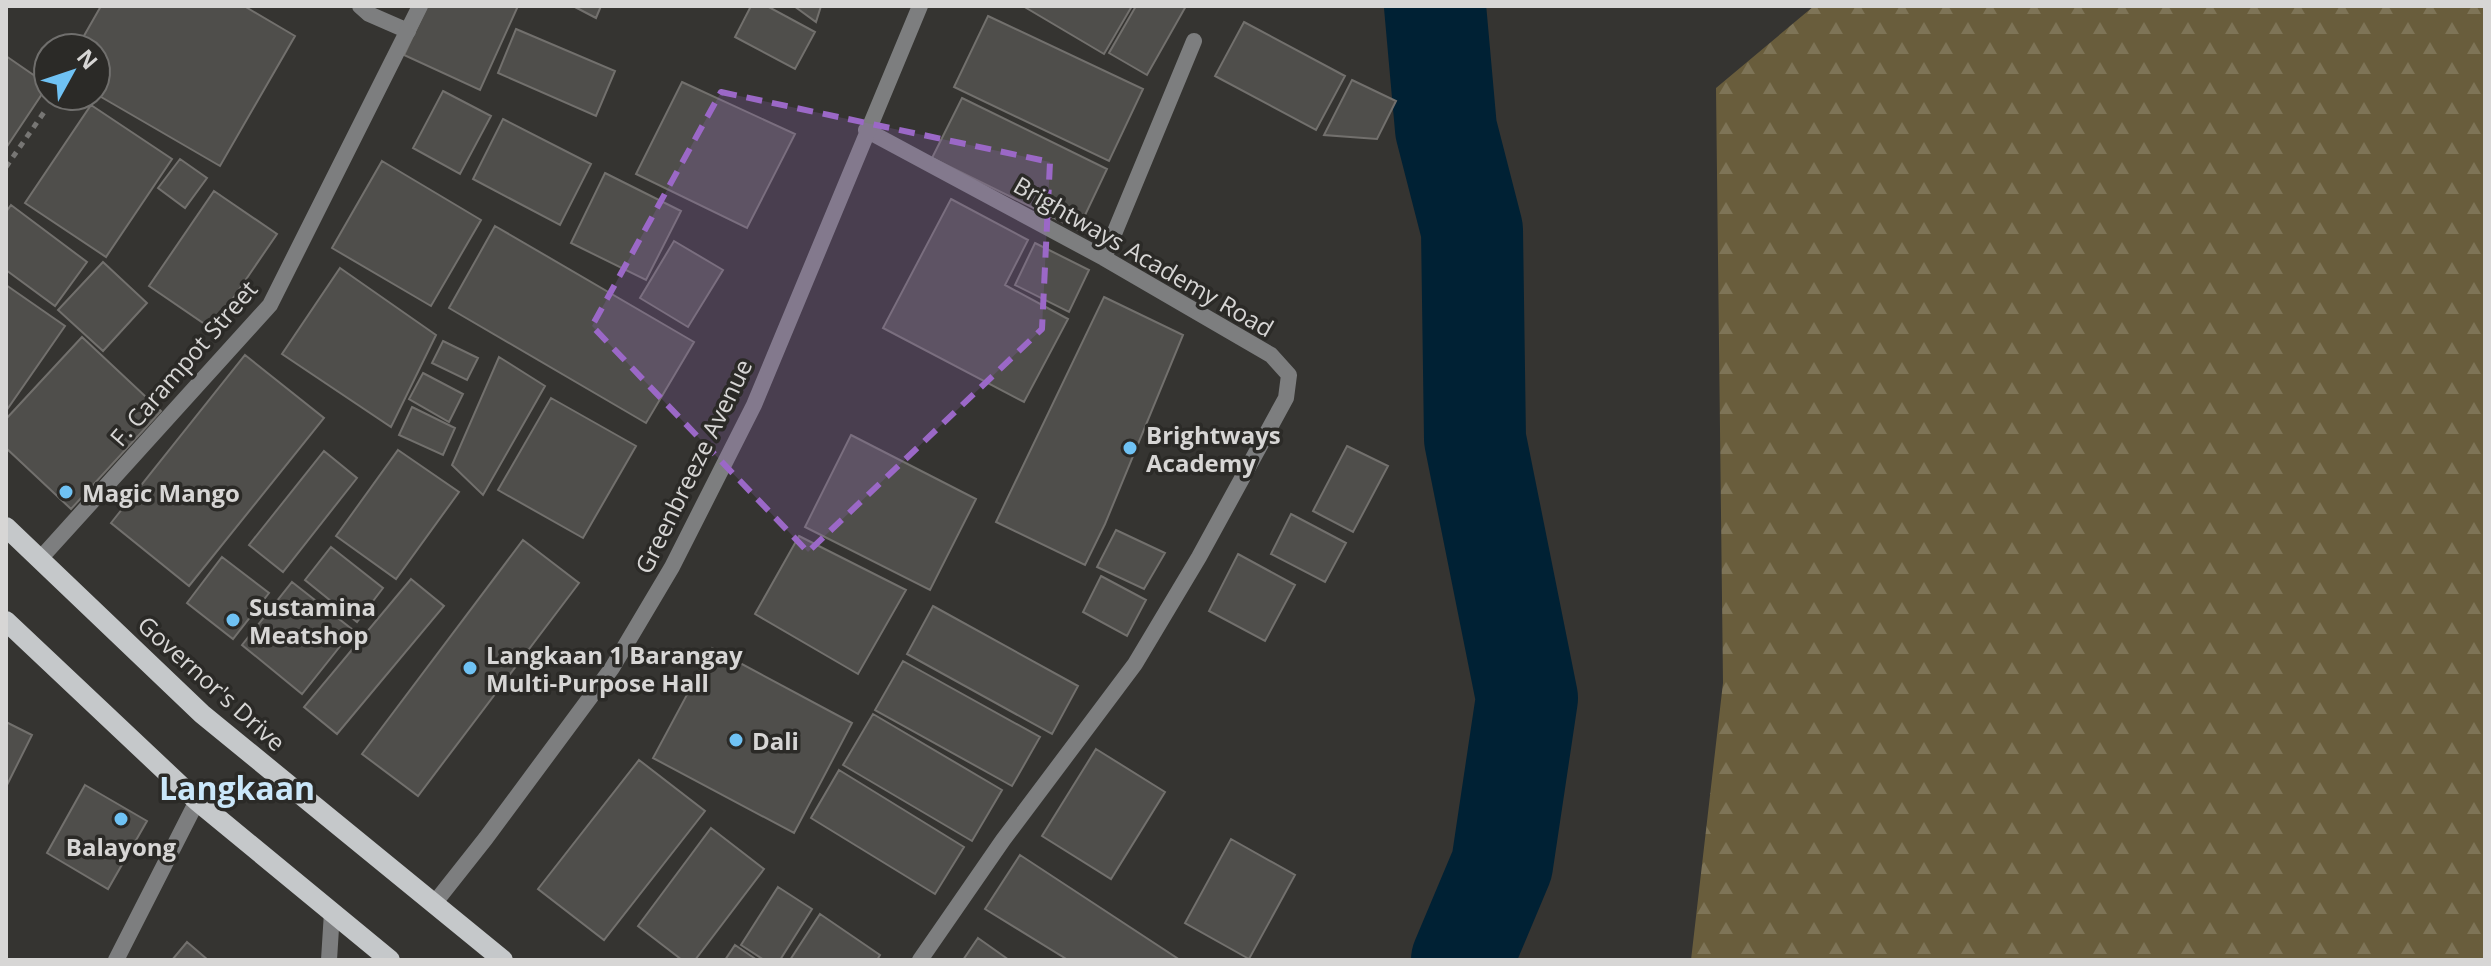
<svg xmlns="http://www.w3.org/2000/svg" width="2491" height="966" viewBox="0 0 2491 966" font-family="'Open Sans',sans-serif">
  <style>
    .forest { fill: url(#forest-firs) }
    .lines { fill: none; stroke-linecap: round; stroke-linejoin: round }
    .river { stroke: #002134; stroke-width: 102 }
    .building { fill: #4f4e4b; stroke: #72706d; stroke-width: 2 }
    .path { stroke: #777674; stroke-width: 5; stroke-dasharray: 6 6; stroke-linecap: butt }
    .service { stroke: #7d7e7f; stroke-width: 16 }
    .minor { stroke: #7d7e7f; stroke-width: 16 }
    .tertiary { stroke: #7d7e7f; stroke-width: 16 }
    .primary { stroke: #c5c8ca; stroke-width: 20 }
    .marked { fill: #9b68c7; fill-opacity: 0.2; stroke: #9b68c7; stroke-width: 6; stroke-dasharray: 16 10; stroke-linejoin: round }
    .poi-dot { fill: #6fc2f4; stroke: #2b2a27; stroke-width: 3 }
    .labels { text-anchor: middle; dominant-baseline: central; stroke-width: 7; stroke-linejoin: round; paint-order: stroke }
    .street-label { font-size: 24px; fill: #d7d6d5; stroke: #2b2a27 }
    .poi-label { font-size: 24px; font-weight: bold; fill: #d7d6d5; stroke: #2b2a27; text-anchor: start }
    .district-label { font-size: 32px; font-weight: bold; fill: #cae7fa; stroke: #2b2a27 }
  </style>
  <defs>
    <pattern id="forest-firs" width="22" height="20" patternUnits="userSpaceOnUse" patternTransform="scale(2)"><rect width="22" height="20" fill="#695d3c"/><path d="M5 1l3.5 6h-7zM16 11l3.5 6h-7z" fill="#7e7457"/></pattern>
  </defs>
  <rect width="100%" height="100%" fill="#353431"/>
  <path class="forest" d="M1814 6H2485V960H1691L1723 683 1716 88Z"/>
  <g class="lines">
    <path class="river" d="M1435 6 1446 129 1472 230 1475 439 1527 698 1502 865 1462 960"/>
  </g>
  <path class="building" d="M101 6H244L295 36 220 166 96 94V48H77Z
    M427 6H518L480 90 404 55Z
    M573 6H601L596 18Z
    M751 6H767L815 32 795 69 735 37Z
    M794 6H821L816 22Z
    M1023 6H1132L1104 54Z
    M1136 6H1186L1147 75 1109 53Z
    M988 16 1143 89 1109 161 954 87Z
    M1244 22 1345 76 1316 130 1215 76Z
    M516 29 615 71 596 116 498 73Z
    M6 56 48 85 6 148Z
    M1352 80 1396 101 1377 139 1324 135Z
    M682 82 795 134 747 228 636 174Z
    M443 91 491 116 460 174 413 148Z
    M962 98 1107 169 1078 230 932 158Z
    M91 105 172 159 106 257 25 203Z
    M503 119 591 164 560 225 473 179Z
    M180 159 207 178 185 208 158 188Z
    M382 161 481 220 431 306 332 248Z
    M605 173 681 211 646 280 571 243Z
    M214 191 277 234 212 329 149 286Z
    M951 199 1028 240 1005 285 1068 319 1024 402 883 328Z
    M11 205 87 262 55 306 6 270V212Z
    M495 226 694 342 646 423 449 308Z
    M674 241 723 270 688 327 640 298Z
    M1035 243 1089 270 1069 312 1015 285Z
    M103 262 147 303 103 351 58 310Z
    M340 268 436 335 391 427 282 354Z
    M6 285 65 326 6 411Z
    M1104 297 1183 335 1105 524 1085 565 996 522Z
    M82 337 161 411 71 509 6 448V419Z
    M443 341 478 358 467 380 432 363Z
    M245 355 324 418 189 586 111 523Z
    M499 357 545 386 483 495 452 465Z
    M423 373 463 394 449 422 409 399Z
    M551 398 636 446 583 538 498 490Z
    M412 407 455 428 443 455 399 435Z
    M851 435 976 499 930 590 805 527Z
    M1347 446 1388 466 1353 532 1313 511Z
    M398 450 459 492 396 579 336 536Z
    M324 451 357 478 283 572 249 545Z
    M1291 514 1346 543 1325 582 1271 554Z
    M1116 530 1165 553 1144 589 1097 567Z
    M799 536 906 590 858 674 755 614Z
    M523 540 579 583 418 796 362 754Z
    M331 547 383 588 357 622 305 580Z
    M1238 554 1295 585 1265 641 1209 611Z
    M222 557 269 593 233 639 187 603Z
    M1101 576 1146 600 1127 636 1083 612Z
    M411 579 444 606 337 734 304 707Z
    M292 582 353 630 302 694 242 645Z
    M933 606 1078 686 1052 734 907 654Z
    M712 648 852 723 794 833 653 758Z
    M903 661 1040 737 1012 786 875 710Z
    M873 714 1002 790 972 841 843 765Z
    M6 722 32 735 6 787Z
    M1096 749 1165 792 1111 879 1042 836Z
    M639 760 705 811 604 940 538 889Z
    M839 770 964 847 935 894 811 818Z
    M85 785 147 821 108 889 47 853Z
    M711 828 764 869 695 960H682L638 926Z
    M1231 839 1295 875 1249 959 1185 923Z
    M1020 855 1180 960H1068L985 909Z
    M778 887 812 909 780 960H764L741 945Z
    M820 914 880 955 877 960H790Z
    M978 938 1009 960H963Z
    M187 942 208 960H172Z
    M735 945 757 960H725Z"/>
  <g class="lines">
    <path class="path" d="M6 167 47 108"/>
    <path class="service" d="M360 6 369 14 408 31
      M329 960 332 912"/>
    <path class="minor" d="M866 130 1104 258 1271 355 1289 375 1286 398 1199 557 1135 664 1003 840 920 960
      M1104 258 1194 41
      M39 560 270 305 420 6"/>
    <path class="tertiary" d="M433 905 486 838 612 668 672 567 754 405 920 6
      M116 960 197 801"/>
    <path class="primary" d="M6 527 202 714 503 960
      M6 621 197 801 390 960"/>
  </g>
  <path class="marked" d="M721 92 1050 162 1042 329 808 552 592 326Z"/>
  <g class="poi-dot">
    <circle cx="1130" cy="448" r="8"/>
    <circle cx="66" cy="492" r="8"/>
    <circle cx="233" cy="620" r="8"/>
    <circle cx="470" cy="668" r="8"/>
    <circle cx="736" cy="740" r="8"/>
    <circle cx="121" cy="819" r="8"/>
  </g>
  <g class="labels">
    <g class="street-label">
      <text transform="translate(1144 256) rotate(30)">Brightways Academy Road</text>
      <text transform="translate(183 363) rotate(-49)">F. Carampot Street</text>
      <text transform="translate(693 466) rotate(-64)">Greenbreeze Avenue</text>
      <text transform="translate(212 683) rotate(42)">Governor's Drive</text>
    </g>
    <g class="poi-label">
      <text x="1146" y="434">Brightways<tspan x="1146" dy="28">Academy</tspan></text>
      <text x="82" y="492">Magic Mango</text>
      <text x="249" y="606">Sustamina<tspan x="249" dy="28">Meatshop</tspan></text>
      <text x="486" y="654">Langkaan 1 Barangay<tspan x="486" dy="28">Multi-Purpose Hall</tspan></text>
      <text x="752" y="740">Dali</text>
      <text x="121" y="846" text-anchor="middle">Balayong</text>
    </g>
    <g class="district-label">
      <text x="237" y="787">Langkaan</text>
    </g>
  </g>
  <rect width="2491" height="966" fill="none" stroke="#d7d6d5" stroke-width="16"/>
  <g transform="translate(72 72) rotate(50)"><circle r="38" fill="#2b2a27" stroke="#706f6d" stroke-width="2"/>
  <path d="M0-6L14 30L0 20L-14 30Z" fill="#6fc2f4"/>
  <text y="-12" font-size="22" font-weight="bold" text-anchor="middle" fill="#d7d6d5">N</text>
  </g>
</svg>
